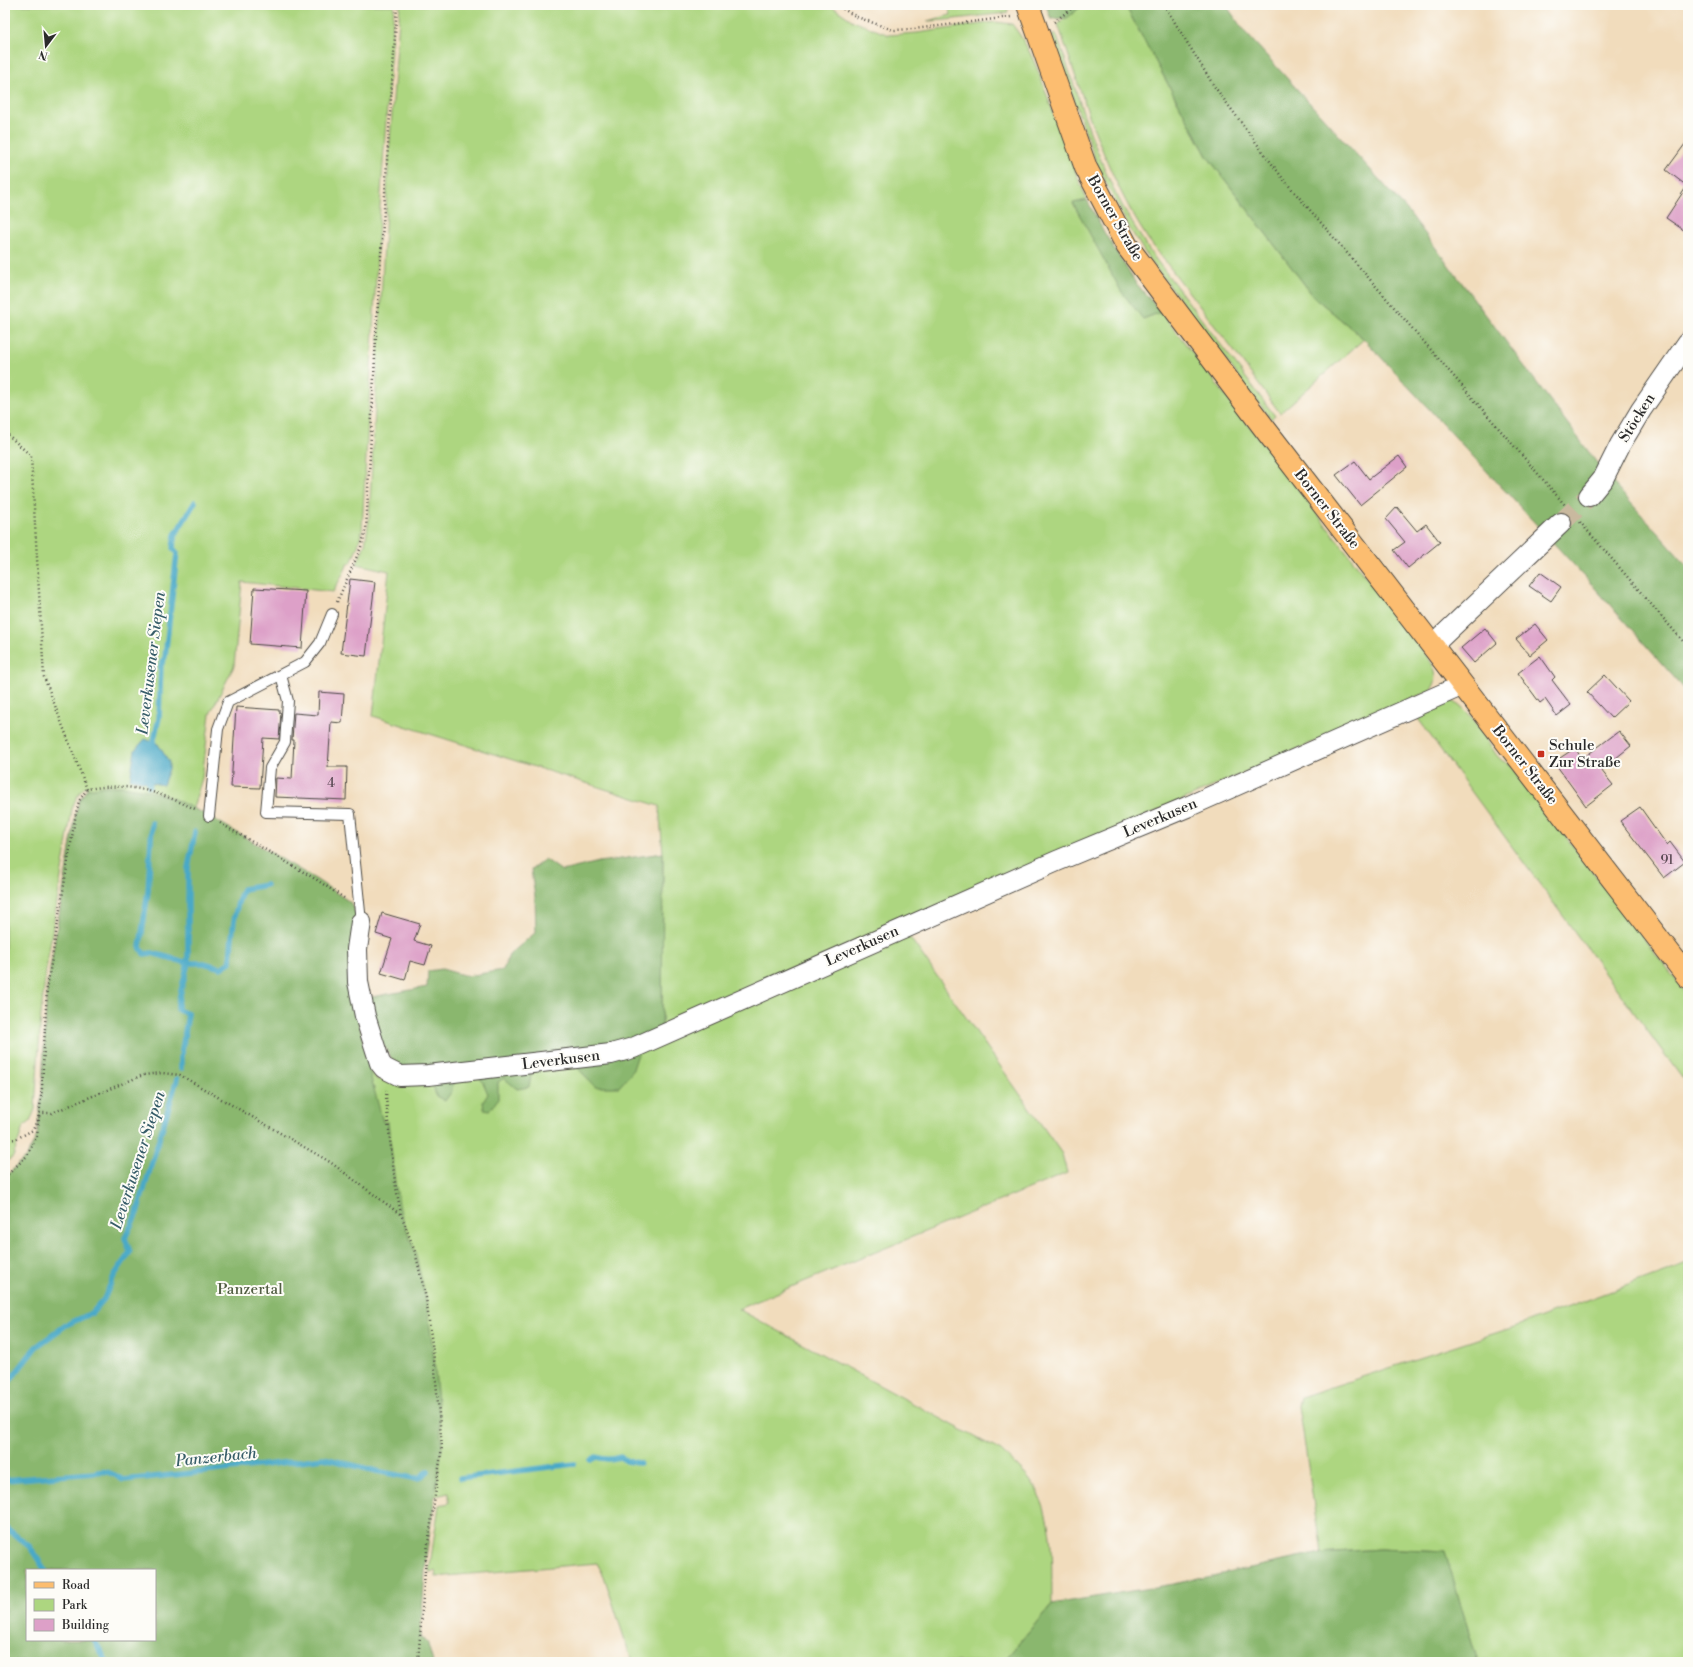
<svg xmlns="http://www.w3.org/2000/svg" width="1693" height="1667" viewBox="0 0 1693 1667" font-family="'Libre Bodoni',serif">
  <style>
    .green { fill: #add680; stroke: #6c8056 }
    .forest { fill: #8ab76e; stroke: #5a714c; fill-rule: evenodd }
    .water { fill: #48a9c7; stroke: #3a6a79 }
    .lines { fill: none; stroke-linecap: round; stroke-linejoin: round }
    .stream { stroke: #48a9c7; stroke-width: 5.5 }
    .building { fill: #dda0c8 }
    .street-tunnel { stroke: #c9b99f; stroke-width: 20; stroke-dasharray: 20 10; stroke-linecap: butt }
    .lane-casing { stroke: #494641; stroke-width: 12 }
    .street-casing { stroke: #494641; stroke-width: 22 }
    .primary-casing { stroke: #494641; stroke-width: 24 }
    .path { stroke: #494641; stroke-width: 2.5; stroke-dasharray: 1 3; stroke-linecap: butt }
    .lane { stroke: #fff; stroke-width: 10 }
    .street { stroke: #fff; stroke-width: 20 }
    .primary { stroke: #fcbd6f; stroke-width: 22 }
    .poi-dot { fill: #c8321e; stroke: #fdfcf7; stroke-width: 1.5 }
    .labels { text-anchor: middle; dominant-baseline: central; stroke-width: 4; stroke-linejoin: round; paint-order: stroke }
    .number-label { font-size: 13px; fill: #584852 }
    .street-label { font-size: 15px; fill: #2b2b2b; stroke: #fdfcf7 }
    .poi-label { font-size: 15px; fill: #2b2b2b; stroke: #fdfcf7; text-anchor: start }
    .park-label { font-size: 15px; fill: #525e44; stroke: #fdfcf7 }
    .water-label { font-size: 16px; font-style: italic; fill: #375d69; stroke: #fdfcf7 }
  </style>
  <rect width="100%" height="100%" fill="#fdfcf7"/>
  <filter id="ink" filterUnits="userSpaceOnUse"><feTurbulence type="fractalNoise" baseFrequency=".025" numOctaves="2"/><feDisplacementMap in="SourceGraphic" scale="8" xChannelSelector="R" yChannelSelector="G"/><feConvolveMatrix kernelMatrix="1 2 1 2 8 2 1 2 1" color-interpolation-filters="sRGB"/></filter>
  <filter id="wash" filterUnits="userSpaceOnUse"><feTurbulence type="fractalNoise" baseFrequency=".012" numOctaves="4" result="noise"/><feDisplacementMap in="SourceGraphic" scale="16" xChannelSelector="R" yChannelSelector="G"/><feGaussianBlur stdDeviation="0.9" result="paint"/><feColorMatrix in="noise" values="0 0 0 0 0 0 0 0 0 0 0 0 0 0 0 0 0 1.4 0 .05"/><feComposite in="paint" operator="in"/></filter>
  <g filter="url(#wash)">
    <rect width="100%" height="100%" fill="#f1dcbc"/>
    <path class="green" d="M5 5H394L379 221 362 530 358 546 351 563H348L344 572 333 592 242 582 234 666 210 714 202 778 189 821 361 1046 376 1079 407 1083 453 1084 454 1076 475 1075 482 1080 504 1078 532 1071 639 1051 906 932 1062 1154 1067 1173 738 1309 1001 1451C1010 1460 1021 1469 1029 1479 1056 1514 1051 1562 1052 1604L1003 1662H632L604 1576 597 1563 435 1577 436 1571 429 1572 439 1505 449 1503V1493L410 1502 155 1570H27V1640L5 1662V1177L27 1156 37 1136 42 1088 47 988 76 813 79 801 87 789V786C78 791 75 801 72 809L46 970 41 1014 35 1109 30 1122 23 1127 13 1157 5 1163Z
      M400 5H830L853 21 889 35 917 33 995 22 1012 24C1034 52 1044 87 1056 121 1066 147 1076 174 1087 200L1073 204 1143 319 1161 312 1427 656C1435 668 1440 677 1431 690L662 1030 663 853 659 806 373 716 389 571 357 564 365 544 369 520 389 154Z
      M948 5H1009L1007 13 945 20 927 21 951 15Z
      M1083 5H1125L1207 156 1314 297 1364 339 1280 413 1234 351 1148 239C1105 174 1083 97 1058 24Z
      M1054 33 1056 34C1075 85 1091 143 1115 192 1126 213 1138 233 1151 253L1275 416 1271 419 1147 256 1130 229 1098 167 1052 38Z
      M1448 700C1466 704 1477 725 1487 740 1494 750 1497 761 1510 764L1688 996V1086L1416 716Z
      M1688 1263V1662H1478L1444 1552 1381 1549 1321 1553 1299 1406 1301 1397 1514 1327Z"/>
    <path class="forest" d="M1046 5H1083L1067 18 1051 19Z
      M1125 5H1226L1244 31 1408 211 1606 475 1688 567V693L1586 578 1364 339 1314 297 1207 156Z
      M1087 200 1104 232 1135 282 1161 312 1143 319 1121 291 1073 203Z
      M105 786H122L147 790 172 798 209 816 317 880 350 902 361 922 355 1002 371 1078 383 1122H388L395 1182 401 1214 415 1252 426 1298 434 1359 442 1447 426 1558 420 1638 427 1641 433 1662H5V1177L27 1156 37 1136 42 1088 47 988 76 813 79 801 87 789ZM27 1570H155V1640H27Z
      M663 853 662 1030 639 1051 632 1072 619 1087H595L576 1066 532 1071 529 1087 517 1089 504 1078 498 1082V1099L490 1110 484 1109 483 1102 488 1094 482 1080 475 1075 454 1076 452 1091 445 1101 436 1096 432 1080 395 1064 374 1030 366 998 427 987 428 971 442 969 467 976 503 970 509 955 536 932 535 897 531 870 545 859 562 871 599 862Z
      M1381 1549 1445 1552 1478 1662H1003L1052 1604 1174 1584 1321 1553Z"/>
    <path class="water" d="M145 739 158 744 169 762V769L163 785 130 779 135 750Z"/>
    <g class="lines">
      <path class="stream" d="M152 748 159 718 161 665 165 657 177 553 173 548 175 535 195 502
        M149 776V786
        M152 823 148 891 140 947 144 954 152 953 188 963 178 1003V1010L188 1014 181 1056V1069
        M195 832 188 868V963H204L221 968 230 962C232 937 233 911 243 889L266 885
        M5 1387 36 1347 66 1325 92 1313 104 1299 114 1276 130 1252 125 1238 137 1213 177 1079
        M591 1460 596 1457C605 1460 611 1460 620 1457L627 1461 639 1463
        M460 1478 574 1464
        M5 1480 94 1473C105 1469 114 1474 123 1480L213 1471 324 1458 376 1471 413 1478H419L428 1471
        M5 1527 30 1547 45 1570
        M94 1640 107 1662"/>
    </g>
    <g id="blocks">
      <path class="building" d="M1688 140V233L1666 218 1687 186 1666 170Z
        M1399 456 1407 467 1360 505 1336 475 1355 461 1369 479Z
        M1397 507 1417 531 1426 524 1440 542 1408 568 1394 550 1405 542 1386 519Z
        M1540 572 1561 587 1551 601 1529 586Z
        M350 579 375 582 366 656 341 653Z
        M254 588 306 591 302 648 250 644Z
        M1535 624 1548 640 1530 655 1516 639Z
        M1485 628 1497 643 1474 663 1461 648Z
        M1540 656 1555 677 1552 680 1571 705 1557 716 1545 699 1540 703 1518 673Z
        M1605 675 1629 701 1611 718 1587 692Z
        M319 692 344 694 342 723 331 722 328 767H347L346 800 275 797 276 778 292 779 294 740H292L294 713 318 715Z
        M236 707 279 710V712L281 713 279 739 263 738 260 788 231 787Z
        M1619 731 1631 746 1601 770 1613 785 1586 806 1554 762 1575 748 1582 759Z
        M1640 807 1667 845 1670 842 1685 862 1664 878 1620 821Z
        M382 913 420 924 414 941 431 946 425 965 410 961 405 980 381 973 392 939 376 934Z"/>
    </g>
  </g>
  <g filter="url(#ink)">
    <use href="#blocks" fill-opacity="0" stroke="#494641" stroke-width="1"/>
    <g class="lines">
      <path class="street-tunnel" d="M1561 523 1589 496"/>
      <defs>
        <path id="lane" d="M281 675 288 701 285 742 270 768 266 812 350 814 361 922
          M209 816 218 729 228 702 305 662 320 643 332 614"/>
        <path id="street" d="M1589 496 1603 479 1620 445 1641 410 1688 342
          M1433 645 1561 523
          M361 922 357 949 358 982 365 1016 380 1063 384 1068 400 1076 428 1075 611 1054 633 1048 1057 861 1187 807 1463 685"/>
        <path id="primary" d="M1028 5 1086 168 1127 246 1265 429 1688 977"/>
      </defs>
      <use href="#lane" class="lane-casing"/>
      <use href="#street" class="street-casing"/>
      <use href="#primary" class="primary-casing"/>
      <path class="path" d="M836 5 857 17 893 30 914 29 1011 17
        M1164 5 1214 86 1284 180 1565 505
        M1054 22 1076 5
        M5 432 31 456 44 677 87 789
        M1580 522 1688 647
        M337 602 361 547 366 530 377 318 397 5
        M220 823 317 880 344 898
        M387 1090 386 1096 388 1122 395 1182 401 1214 415 1252 426 1298 434 1359 442 1447 426 1558 418 1662
        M5 1140 16 1139 33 1130 40 1113H52L143 1075 162 1073 180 1075 330 1162 400 1214
        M5 1177 27 1156 37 1136 42 1088 47 988 76 813 79 801 87 789C130 782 157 791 195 809"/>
      <use href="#lane" class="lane"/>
      <use href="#street" class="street"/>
      <use href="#primary" class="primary"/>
    </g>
  </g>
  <rect class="poi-dot" x="1537" y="750" width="8" height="8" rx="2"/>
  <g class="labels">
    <g class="number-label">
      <text x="331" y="783">4</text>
      <text x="1667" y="860">91</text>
    </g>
    <g class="street-label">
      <text transform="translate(1115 218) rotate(60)">Borner Straße</text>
      <text transform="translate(1637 418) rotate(-58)">Stöcken</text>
      <text transform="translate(1327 509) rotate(52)">Borner Straße</text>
      <text transform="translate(1525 765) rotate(52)">Borner Straße</text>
      <text transform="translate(1160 818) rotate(-23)">Leverkusen</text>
      <text transform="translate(862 946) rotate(-24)">Leverkusen</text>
      <text transform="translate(561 1060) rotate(-7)">Leverkusen</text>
    </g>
    <g class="poi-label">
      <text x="1549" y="745">Schule<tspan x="1549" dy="17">Zur Straße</tspan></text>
    </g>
    <g class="park-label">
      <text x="250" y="1289">Panzertal</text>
    </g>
    <g class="water-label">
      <text transform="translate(151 663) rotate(-83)">Leverkusener Siepen</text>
      <text transform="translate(138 1160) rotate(-72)">Leverkusener Siepen</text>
      <text transform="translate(216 1457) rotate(-6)">Panzerbach</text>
    </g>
  </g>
  <rect width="1693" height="1667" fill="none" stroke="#fdfcf7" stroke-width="20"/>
  <rect x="26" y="1569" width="130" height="72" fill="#fdfcf7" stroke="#a9a8a5"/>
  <rect x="34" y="1582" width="20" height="6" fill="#fcbd6f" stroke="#a9a8a5"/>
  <text x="62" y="1589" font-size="12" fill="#2b2b2b">Road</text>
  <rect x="34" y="1599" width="20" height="12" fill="#add680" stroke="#a9a8a5"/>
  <text x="62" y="1609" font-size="12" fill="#2b2b2b">Park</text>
  <rect x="34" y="1619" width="20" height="12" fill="#dda0c8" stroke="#a9a8a5"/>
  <text x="62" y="1629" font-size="12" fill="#2b2b2b">Building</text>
  <g transform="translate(46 46) rotate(196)" stroke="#fdfcf7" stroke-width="3" paint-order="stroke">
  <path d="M0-3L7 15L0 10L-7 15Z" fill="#2b2b2b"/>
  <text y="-6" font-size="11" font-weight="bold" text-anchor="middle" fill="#2b2b2b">N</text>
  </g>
</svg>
